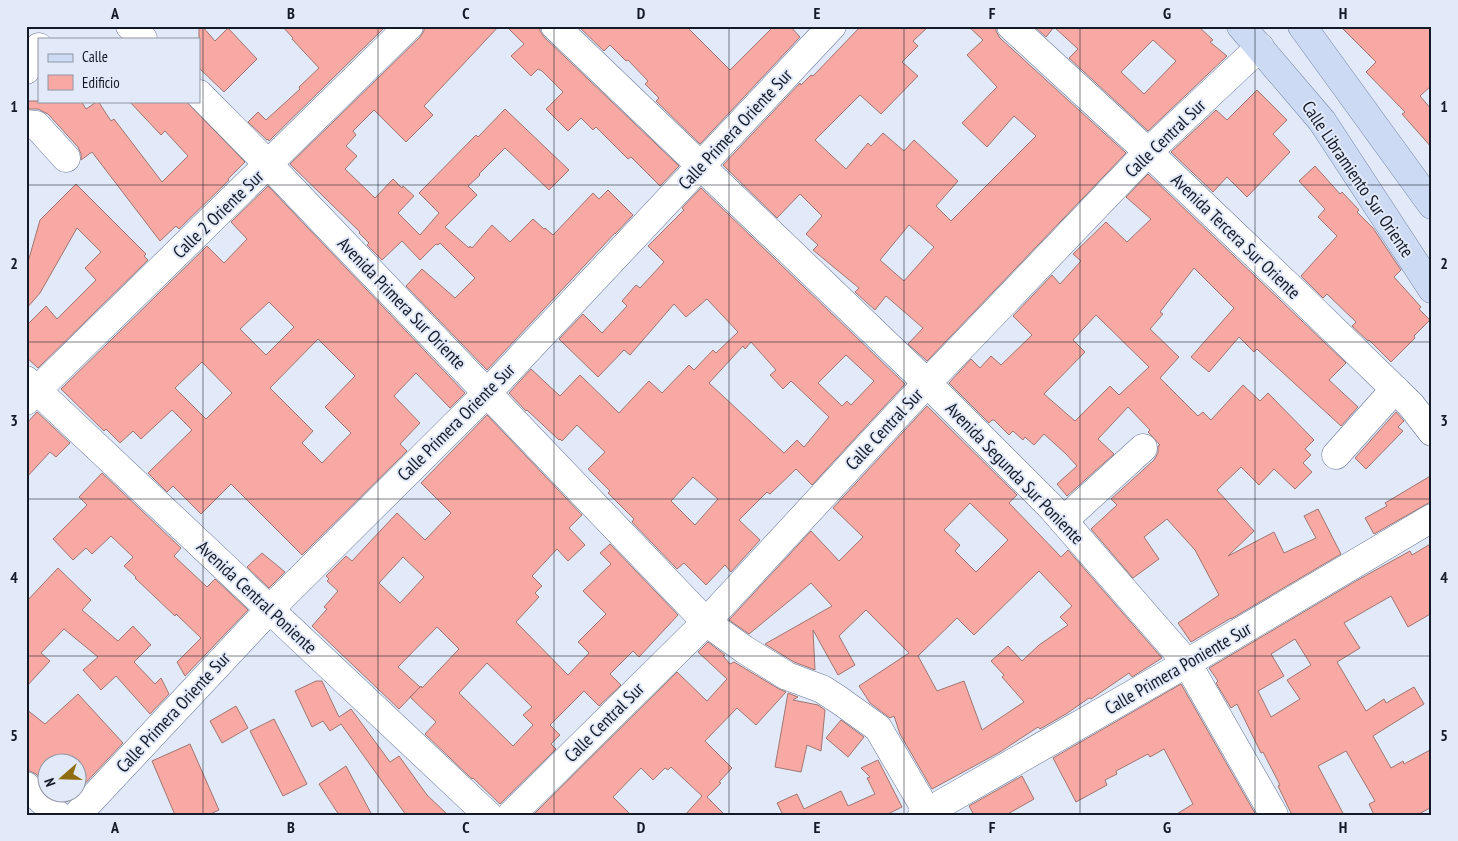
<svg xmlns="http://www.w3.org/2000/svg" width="1458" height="841" viewBox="0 0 1458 841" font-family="'PT Sans Narrow',sans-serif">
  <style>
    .building { fill: #f9a9a3; stroke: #a07571; fill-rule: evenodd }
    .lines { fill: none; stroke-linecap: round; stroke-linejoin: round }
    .minor-casing { stroke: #677798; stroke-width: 29 }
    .major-casing { stroke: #7687a8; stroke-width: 29 }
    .minor { stroke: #fff; stroke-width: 28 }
    .major { stroke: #cddaf4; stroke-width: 28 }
    .grid { fill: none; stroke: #141a27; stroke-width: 1; stroke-opacity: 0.55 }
    .labels { text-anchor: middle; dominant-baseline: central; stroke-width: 4; stroke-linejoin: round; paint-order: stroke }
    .street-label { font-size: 18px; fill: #141a27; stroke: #e2e9f8 }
    .neatline { fill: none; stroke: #141a27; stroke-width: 2 }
    .grid-label { font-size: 16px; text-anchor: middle; font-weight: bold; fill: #141a27 }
  </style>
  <rect width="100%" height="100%" fill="#e2e9f8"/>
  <path class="building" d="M199 26H202L215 41 228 28 257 59 224 92 199 68Z
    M282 26H386L269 141 268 139 267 140 248 122 258 112 266 120 300 89 299 87 319 68 292 39 293 38Z
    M424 26H499L424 106 433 115 406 142 374 110 353 131 356 135 346 146 357 156 345 169 375 198 393 179 402 188 403 186 414 196 398 213 420 235 439 213 419 193 476 135 478 137 505 109 569 170 549 190 505 148 479 174 480 175 468 186 477 195 445 227 469 248 470 246 472 248 492 225 510 242 533 219 544 229 545 228 553 235 593 193 599 199 608 190 633 215 615 234V233L487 370 406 286 422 269 455 298 475 278 440 243 438 245 436 244 420 260 402 241 382 260 367 245 369 243 359 233 360 232 290 164 420 37 424 31Z
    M506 26H540V31L544 37 679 166 660 186 631 157 628 159 596 127 593 130 581 118 568 131 546 109 563 92 542 71 538 69 531 76 511 56 524 44Z
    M578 26H686L730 70 774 26H790L800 37 700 144 656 101 659 98 645 84 648 81 628 60 626 61 610 45 604 51Z
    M861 26H929L913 41 918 46 902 62 918 76 881 114 860 95 815 140 846 169 868 143 871 146 883 133 904 151 914 140 958 181 936 206 951 221 1036 136 1014 116 987 147 962 123 997 87 967 55 983 40 968 26H996V31L1000 38 1126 153 927 361 908 344 923 328 886 296 875 310 855 292 859 288 813 250 818 245 806 234 822 216 800 194 777 218 723 165 800 83 801 85 811 75 813 76ZM909 225 934 247 904 281 880 260Z
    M1034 26H1198L1213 40 1210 42 1227 56 1148 131 1069 58 1078 49 1054 27 1046 37ZM1153 40 1176 61 1144 94 1121 72Z
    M1340 26H1432V85L1420 96 1432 110V148L1402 114 1405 112 1366 72 1376 62Z
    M1257 90 1287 120 1273 134 1290 152 1247 197 1227 177 1213 192 1171 152 1216 110 1227 120Z
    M26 101H81L86 109 98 101 111 121 114 119 162 182 188 156 165 131 161 135 129 101H186L245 162 228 179 229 180 179 229 176 226 160 241 92 152 81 160V154L78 147 48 114 38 109H26Z
    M1315 166 1340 194 1342 192 1359 210 1357 212 1373 228 1401 270 1394 277 1421 307 1419 309 1430 320 1414 336 1415 338 1391 362 1369 340 1368 341 1352 326 1356 322 1327 294 1323 298 1301 276 1337 236 1318 217 1325 209 1299 181Z
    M1148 174 1346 363 1329 380 1358 407 1341 426 1257 349 1254 352 1239 337 1209 372 1191 357 1234 308 1194 268 1160 312 1163 314 1150 329 1179 357 1160 378 1198 416 1203 412 1211 420 1243 385 1260 401 1268 393 1314 440 1305 449 1311 455 1303 463 1312 472 1295 489 1274 469 1259 485 1241 467 1217 490 1254 531 1228 556 1274 532 1284 553 1316 538 1304 516 1318 509 1341 554 1231 619V618L1191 642 1178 623 1219 595 1195 550 1167 519 1144 537 1159 559 1133 578 1091 529 1117 505 1111 499 1154 460 1158 453V446L1160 445 1148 432 1150 430 1128 407 1098 439 1114 454 1067 496 1057 484 1077 466 1066 454 1044 434 1034 445 1025 437 1023 440 1013 431 1009 435 994 420H992L989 423 949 383 971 359 980 368 991 356 1001 365 1032 335 1013 316 1052 275 1060 284 1081 261 1073 254 1106 222 1127 242 1151 219 1126 197ZM1096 315 1149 367 1119 395 1110 386 1075 421 1044 394 1085 352 1073 340Z
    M76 184 146 254 144 256 148 260 38 368 26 357V326L46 306 57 319 96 280 85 268 101 252 77 228 40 293 26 309V269L40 220Z
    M268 186 465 393 450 408 416 373 394 396 420 423 400 444 407 451 302 555 231 484 201 514 173 486 167 492 148 473 192 430 172 410 141 439 133 431 120 443 106 429 104 431 61 389 207 246 224 263 247 239 231 222ZM269 302 294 327 266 355 240 329ZM318 339 355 376 325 407 351 433 322 463 302 443 313 431 270 388ZM202 362 232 393 206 419 175 388Z
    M701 188 905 384 812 485 796 469 770 494 767 492 739 520 760 540 731 572 725 565 706 585 684 563 677 569 632 522 634 519 608 493 610 491 588 469 605 452 577 425 562 441 560 439 559 440 527 410 526 411 509 393 531 369 560 396 580 375 619 413 649 381 662 393 689 365 694 370 713 350 716 353 738 332 707 299 686 317 674 304 630 355 624 350 598 377 559 339 583 314 602 333 627 306 622 301 636 285 640 288 664 262 648 246 684 210 682 208ZM751 342 776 370 770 375 783 389 791 381 829 417 804 447 797 440 784 453 709 383 743 346 745 349ZM846 355 874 381 851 405 847 401 842 406 818 383ZM693 477 718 499 695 525 671 501Z
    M927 406 1017 495 1009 503 1061 557 1068 550 1162 658 1132 677 1129 673 1091 699 1089 698 1066 714 1040 729 1038 727 1000 752 932 789 900 734 894 716 890 718 870 703 859 686 909 653 866 610 839 636 855 665 838 675 813 630 815 670 794 662 765 644 832 606 811 583 749 634 729 620 811 531 839 561 863 537 833 508ZM970 503 1008 540 976 572 955 551 960 545 944 530ZM1039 571 1072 606 1060 617 1068 625 1039 645 1022 661 1008 646 991 661 1004 675 1002 677 1024 702 982 730 964 681 937 691 918 656 957 618 974 635Z
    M37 412 70 443 56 457 50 452 26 478V424Z
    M1396 412 1404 421 1398 427 1403 431 1366 469 1355 458Z
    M487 415 582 515 569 528 585 545 568 561 557 549 532 576 542 586 535 593 539 597 516 622 568 675 589 653 578 642 606 614 583 591 611 564 600 553 610 544 678 615 639 657 633 651 610 674 621 685 599 706 584 691 550 725 560 735 551 744 556 749 500 804 473 778 472 779 425 734 436 722 410 697 421 686 422 688 459 649 437 627 398 667 420 687 399 709 312 626 327 609 324 607 338 591 327 581 329 579 326 576 346 556 352 561 397 513 425 540 451 513 421 483ZM403 557 424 577 400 603 379 583ZM487 663 532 707 523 715 533 725 513 746 459 693Z
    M102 473 181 548 174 556 207 587 215 579 248 610 185 676 177 662 201 638 176 614 175 616 135 578 136 577 124 566 133 557 111 536 92 554 86 548 73 560 53 539 87 505 79 497Z
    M1432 475V501L1374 534 1365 518 1387 506 1385 503Z
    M1432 543V613L1408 627 1391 596 1344 623 1360 648 1337 662 1366 711 1384 699 1386 703 1414 687 1424 704 1373 736 1391 768 1403 761 1404 764 1432 749V807L1417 815H1374L1369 804 1375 801 1346 751 1318 766 1344 815H1292L1278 786 1280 785 1263 752 1261 753 1237 704 1231 708 1216 683 1218 681 1209 668 1356 581 1410 551 1412 555ZM1295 639 1311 665 1287 680 1300 699 1271 717 1258 691 1284 676 1271 654Z
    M262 553 285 572 269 588 247 567Z
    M58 568 91 600 82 610 118 641 133 626 151 645 148 647V648L134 662 155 684 161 678 169 694 150 714 116 676 101 690 83 670 98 657 64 629 41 653 50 661 26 687V602Z
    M708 642 725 655 723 656 730 664 734 662 779 689 786 692 756 725 737 708 705 741 732 768 719 782 721 783 707 797 725 815H685L702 796 671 767 668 770 665 768 653 780 641 768 613 797 631 815H533L677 672 707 701 727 679 698 652Z
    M316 681H322L339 717 351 709 390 762 399 756 427 795 448 815H406L341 724 330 731 323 721 312 727 295 691Z
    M1181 684 1256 815H1175L1193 804 1164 749 1150 757 1148 754 1116 771 1117 774 1105 780 1107 785 1076 802 1053 758Z
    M788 693 798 697 793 700 818 705 825 710 821 751 807 745 801 772 775 767Z
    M78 694 123 743 78 791V764H48V784L36 774 30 771H26V709L45 724Z
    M236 706 248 728 222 743 210 721Z
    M274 719 307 784 283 796 250 731Z
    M841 720 864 737 848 757 826 738Z
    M190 744 219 810 208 815H175L152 761Z
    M878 760 902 807 886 815H783L777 803 797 794 804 809 841 791 848 806 875 794 867 778 870 777 861 768Z
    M346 766 372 815H339L319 784Z
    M1022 776 1034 799 1006 815H974L969 806Z
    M58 794H75H74H76L67 802Z"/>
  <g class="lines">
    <defs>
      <path id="minor" d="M130 26 143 39
        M555 26 927 383 1052 508 1187 663 1274 815
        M1011 26 1148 152 1301 298 1411 405 1432 432
        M26 70 39 47
        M199 94 269 165 706 622 745 650 787 676 822 689 839 700 878 728 929 815
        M26 124 36 125 66 158
        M26 380 488 815
        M26 401 409 26
        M1336 455 1395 389
        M1063 521 1143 448
        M26 786 58 815
        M77 815 270 609 488 392 832 26
        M511 815 706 622 927 383 1148 152 1260 47
        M922 815 1187 663 1432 518"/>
      <path id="major" d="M1241 26 1322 121 1432 289
        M1302 26 1432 205"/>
    </defs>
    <use href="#minor" class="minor-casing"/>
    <use href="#major" class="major-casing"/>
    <use href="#minor" class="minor"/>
    <use href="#major" class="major"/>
  </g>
  <path class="grid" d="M203 26V815M378 26V815M554 26V815M729 26V815M904 26V815M1080 26V815M1255 26V815M26 185H1432M26 342H1432M26 499H1432M26 656H1432"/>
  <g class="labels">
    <g class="street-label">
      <text transform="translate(735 129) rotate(-47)">Calle Primera Oriente Sur</text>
      <text transform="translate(1165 138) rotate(-44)">Calle Central Sur</text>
      <text transform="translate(1358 179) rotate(56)">Calle Libramiento Sur Oriente</text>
      <text transform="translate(218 214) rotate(-44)">Calle 2 Oriente Sur</text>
      <text transform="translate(1236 236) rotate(44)">Avenida Tercera Sur Oriente</text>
      <text transform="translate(402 303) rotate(46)">Avenida Primera Sur Oriente</text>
      <text transform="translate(456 422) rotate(-45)">Calle Primera Oriente Sur</text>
      <text transform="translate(884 429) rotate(-47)">Calle Central Sur</text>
      <text transform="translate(1015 473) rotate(46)">Avenida Segunda Sur Poniente</text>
      <text transform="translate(257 597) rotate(43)">Avenida Central Poniente</text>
      <text transform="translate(1178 668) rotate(-30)">Calle Primera Poniente Sur</text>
      <text transform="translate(173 712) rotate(-47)">Calle Primera Oriente Sur</text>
      <text transform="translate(604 722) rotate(-45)">Calle Central Sur</text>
    </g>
  </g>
  <rect width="1458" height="841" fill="none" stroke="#e2e9f8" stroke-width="55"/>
  <rect x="38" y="38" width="162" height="65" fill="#e2e9f8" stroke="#9096a4"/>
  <rect x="48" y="54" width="25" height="8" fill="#cddaf4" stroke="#9096a4"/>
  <text x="82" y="62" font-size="15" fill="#141a27">Calle</text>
  <rect x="48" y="75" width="25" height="15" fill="#f9a9a3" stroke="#9096a4"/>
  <text x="82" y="88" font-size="15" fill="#141a27">Edificio</text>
  <g transform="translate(62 778) rotate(250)"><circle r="24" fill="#e2e9f8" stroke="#9096a4"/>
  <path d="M0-4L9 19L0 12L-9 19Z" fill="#906d13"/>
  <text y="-8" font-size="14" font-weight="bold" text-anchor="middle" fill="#141a27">N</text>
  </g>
  <rect x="28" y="28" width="1402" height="786" class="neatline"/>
  <g class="grid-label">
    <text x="115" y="19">A</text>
    <text x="291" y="19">B</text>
    <text x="466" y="19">C</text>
    <text x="641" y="19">D</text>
    <text x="817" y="19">E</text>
    <text x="992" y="19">F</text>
    <text x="1167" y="19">G</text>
    <text x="1343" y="19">H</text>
    <text x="14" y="112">1</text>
    <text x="1444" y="112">1</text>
    <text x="14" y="269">2</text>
    <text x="1444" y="269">2</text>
    <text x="14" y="426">3</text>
    <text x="1444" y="426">3</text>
    <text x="14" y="583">4</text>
    <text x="1444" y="583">4</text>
    <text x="14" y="741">5</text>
    <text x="1444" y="741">5</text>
    <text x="115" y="833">A</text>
    <text x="291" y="833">B</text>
    <text x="466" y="833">C</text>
    <text x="641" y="833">D</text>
    <text x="817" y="833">E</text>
    <text x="992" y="833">F</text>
    <text x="1167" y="833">G</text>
    <text x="1343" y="833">H</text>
  </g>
</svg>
